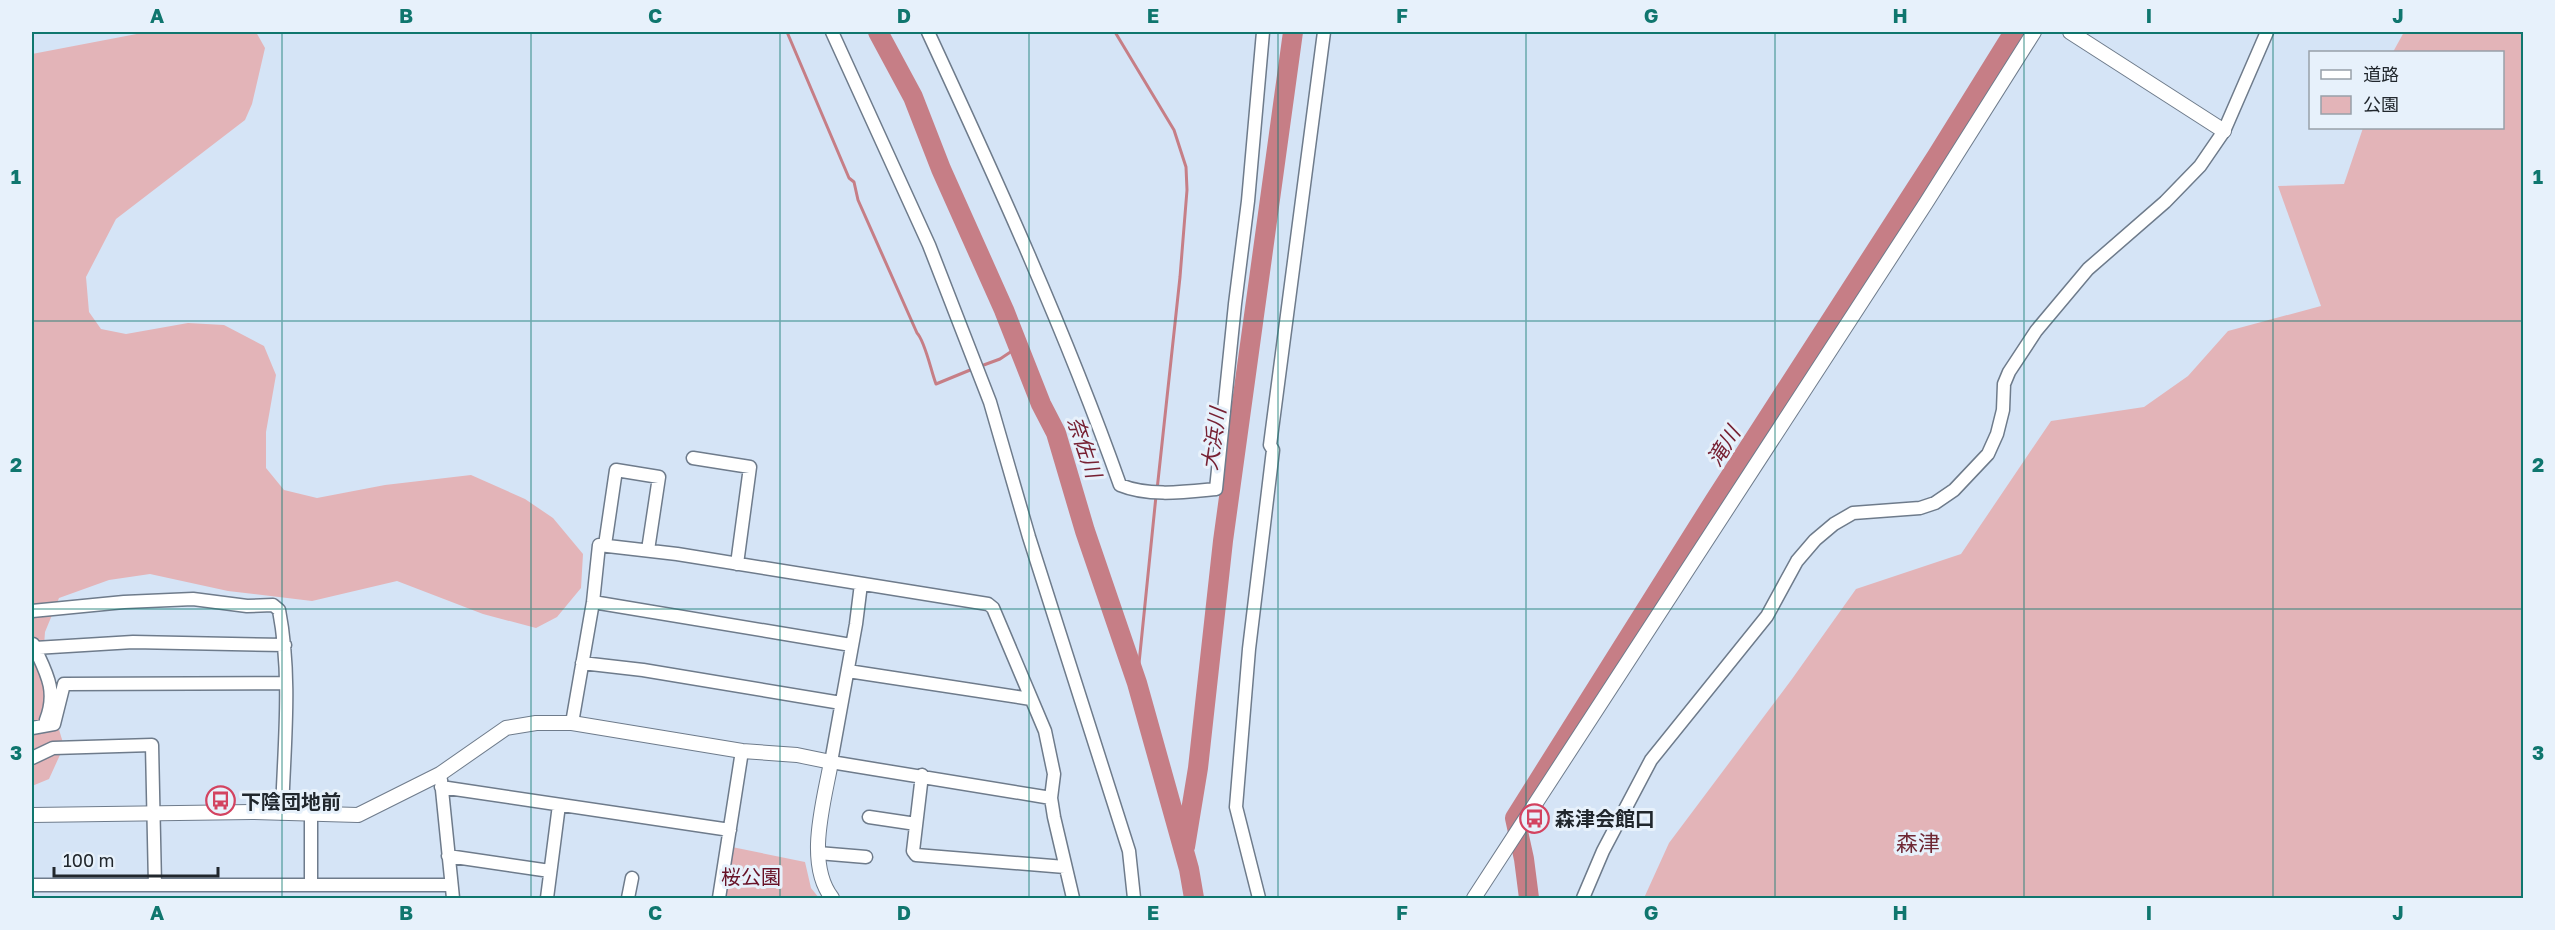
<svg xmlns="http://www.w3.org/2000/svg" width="2555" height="930" viewBox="0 0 2555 930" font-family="'Golos Text','Noto Sans JP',sans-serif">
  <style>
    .green { fill: #e3b4b8 }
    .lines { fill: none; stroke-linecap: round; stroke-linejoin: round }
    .stream { stroke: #c67e86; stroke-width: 3 }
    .river { stroke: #c67e86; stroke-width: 20 }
    .minor-casing { stroke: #6e7b8b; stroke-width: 15 }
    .tertiary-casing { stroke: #6e7b8b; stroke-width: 16 }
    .minor { stroke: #fff; stroke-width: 12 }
    .tertiary { stroke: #fff; stroke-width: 14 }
    .grid { fill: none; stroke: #0f766e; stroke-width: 1.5; stroke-opacity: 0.55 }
    .labels { text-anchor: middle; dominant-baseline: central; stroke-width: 6; stroke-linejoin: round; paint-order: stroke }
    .poi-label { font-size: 20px; font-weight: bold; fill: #21272d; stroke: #e7f1fb; text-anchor: start }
    .park-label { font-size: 20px; fill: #671126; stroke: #e7f1fb }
    .water-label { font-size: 21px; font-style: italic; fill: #772133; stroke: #e7f1fb }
    .quarter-label { font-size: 22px; fill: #6f2935; stroke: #e7f1fb }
    .neatline { fill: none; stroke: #0f766e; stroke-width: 2 }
    .grid-label { font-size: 20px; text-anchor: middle; font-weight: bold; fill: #0f766e }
  </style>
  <rect width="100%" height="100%" fill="#d5e4f6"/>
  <path class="green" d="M147 32H256L265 48 252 104 245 120 116 219 86 277 89 312 101 329 126 334 188 323 224 325 264 346 276 375 266 432V468L284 490 317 498 385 485 471 475 525 499 553 518 583 554 581 588 557 617 536 628 483 614 397 581 312 601 228 591 150 574 109 580 59 598 45 632 42 674 64 746 49 779 32 786V54Z
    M2404 32H2523V898H1644L1669 843 1792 679 1856 589 1961 554 2051 421 2144 407 2188 376 2228 331 2321 306 2278 186 2344 184 2363 128H2502V52H2393Z
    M732 847 805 862 811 888 819 898H725Z"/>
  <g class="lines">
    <path class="stream" d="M787 32 849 178 854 182 858 200 917 333C925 341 931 371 936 384L975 368
      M1115 32 1174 130 1186 167 1187 190 1180 277 1157 490
      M981 366 1000 359 1018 347
      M1137 683 1156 496"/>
    <path class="river" d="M878 32 913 97 941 169 1004 310 1041 404 1056 433 1085 531 1137 683 1189 869 1194 898
      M1185 847 1198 768 1223 541 1293 32
      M1529 898 1524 859 1515 818 1715 500 1937 156 2014 32"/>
    <defs>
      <path id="minor" d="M832 32 929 245 990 402 1029 537 1129 851 1134 898
        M928 32C997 181 1065 330 1120 485 1149 497 1185 492 1216 489L1235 304 1248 201 1263 32
        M693 458 750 467 737 564
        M605 545 616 470 659 477 648 550
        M861 584 856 624 831 762 1051 798
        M593 602 851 645
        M32 611 124 602 193 599 247 606 273 605 279 610C292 678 284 745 282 813
        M33 644C45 671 58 689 46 720
        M35 648 133 642 285 645
        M582 663 643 670 841 703
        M848 671 1031 699
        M572 723 593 602 599 545 677 554 988 604 993 608 1045 731 1054 774 1051 798 1054 817 1073 898
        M32 728 54 724 64 684 286 683
        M32 758 53 748 152 745 155 885
        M922 775 913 851 916 855 1065 867
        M441 780 453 898
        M441 787 730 830
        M869 817 916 824
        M818 853 866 857
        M448 856 550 871
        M311 883V814
        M32 885H451
        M547 898 559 805
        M628 898 632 878
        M719 898 742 751
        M1259 898 1236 807 1249 649 1273 450 1270 445 1324 32
        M1583 898 1603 851 1651 760 1767 616 1797 561 1815 540 1834 524 1853 513 1920 508 1935 503 1954 490 1988 454 1997 434 2003 410 2004 384 2009 372 2036 331 2088 269 2165 202 2200 166 2224 131 2267 32"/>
      <path id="tertiary" d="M2070 32 2224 131
        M32 815 252 812 358 815 440 774 506 728 536 723H572L742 751 797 755 831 762C824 802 805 863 832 898
        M1474 898 1926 203 2034 32"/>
    </defs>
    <use href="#minor" class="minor-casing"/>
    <use href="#tertiary" class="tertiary-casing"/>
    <use href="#minor" class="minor"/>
    <use href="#tertiary" class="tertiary"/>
  </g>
  <path class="grid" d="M282 32V898M531 32V898M780 32V898M1029 32V898M1278 32V898M1526 32V898M1775 32V898M2024 32V898M2273 32V898M32 321H2524M32 609H2524"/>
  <defs>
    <symbol id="bus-ring" viewBox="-11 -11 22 22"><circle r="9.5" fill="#e7f1fb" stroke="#d34360" stroke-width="1.5"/><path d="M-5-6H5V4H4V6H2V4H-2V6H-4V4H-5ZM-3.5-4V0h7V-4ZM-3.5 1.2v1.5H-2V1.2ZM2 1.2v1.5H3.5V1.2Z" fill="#d34360"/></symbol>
  </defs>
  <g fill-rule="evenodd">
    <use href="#bus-ring" x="204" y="784" width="33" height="33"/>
    <use href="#bus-ring" x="1518" y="802" width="33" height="33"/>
  </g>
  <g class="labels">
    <g class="poi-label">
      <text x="241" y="801">下陰団地前</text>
      <text x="1555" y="818">森津会館口</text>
    </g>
    <g class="park-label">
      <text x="751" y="876">桜公園</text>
    </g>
    <g class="water-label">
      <text transform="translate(1213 439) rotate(-82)">大浜川</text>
      <text transform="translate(1723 446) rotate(-58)">滝川</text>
      <text transform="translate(1085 447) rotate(71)">奈佐川</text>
    </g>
    <g class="quarter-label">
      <text x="1918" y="842">森津</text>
    </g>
  </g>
  <rect width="2555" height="930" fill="none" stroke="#e7f1fb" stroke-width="66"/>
  <rect x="2309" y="51" width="195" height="78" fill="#e7f1fb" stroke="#98a0a9" stroke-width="1.5"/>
  <rect x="2321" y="70" width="30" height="9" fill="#ffffff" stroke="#98a0a9" stroke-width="1.5"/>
  <text x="2363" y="81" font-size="18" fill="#21272d">道路</text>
  <rect x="2321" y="96" width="30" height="18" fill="#e3b4b8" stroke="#98a0a9" stroke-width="1.5"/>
  <text x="2363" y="111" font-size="18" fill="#21272d">公園</text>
  <path d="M54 867v9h164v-9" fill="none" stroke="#21272d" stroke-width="3"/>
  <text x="63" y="867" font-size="18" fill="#21272d" stroke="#e7f1fb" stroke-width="4.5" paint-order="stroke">100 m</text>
  <rect x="33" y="33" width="2489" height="864" class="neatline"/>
  <g class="grid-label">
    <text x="157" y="23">A</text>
    <text x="406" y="23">B</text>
    <text x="655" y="23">C</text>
    <text x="904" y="23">D</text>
    <text x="1153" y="23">E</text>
    <text x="1402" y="23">F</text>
    <text x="1651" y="23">G</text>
    <text x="1900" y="23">H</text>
    <text x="2149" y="23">I</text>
    <text x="2398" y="23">J</text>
    <text x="16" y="184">1</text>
    <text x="2538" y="184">1</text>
    <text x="16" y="472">2</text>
    <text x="2538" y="472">2</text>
    <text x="16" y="760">3</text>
    <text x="2538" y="760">3</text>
    <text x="157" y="920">A</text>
    <text x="406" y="920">B</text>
    <text x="655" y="920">C</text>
    <text x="904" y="920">D</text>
    <text x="1153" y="920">E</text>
    <text x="1402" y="920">F</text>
    <text x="1651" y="920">G</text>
    <text x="1900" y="920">H</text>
    <text x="2149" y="920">I</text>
    <text x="2398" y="920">J</text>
  </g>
</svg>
